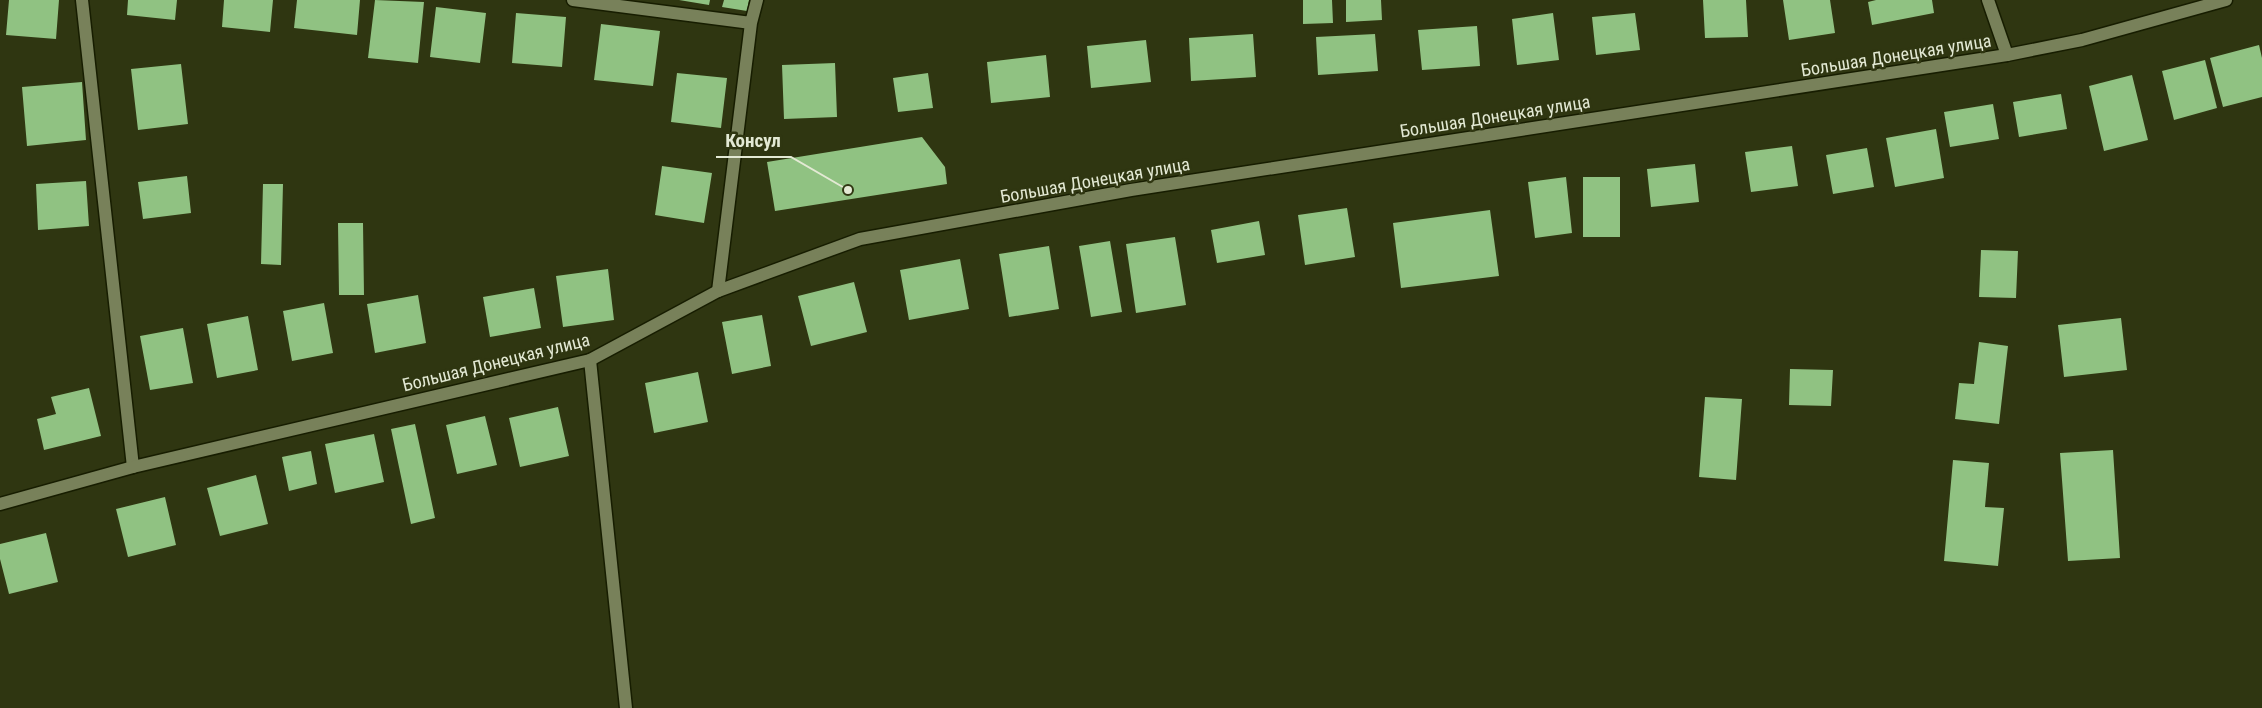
<svg xmlns="http://www.w3.org/2000/svg" width="2262" height="708" viewBox="0 0 2262 708" font-family="'Roboto Condensed',sans-serif">
  <style>
    .building { fill: #90c282 }
    .lines { fill: none; stroke-linecap: round; stroke-linejoin: round }
    .minor-casing { stroke: #171d00; stroke-width: 15 }
    .tertiary-casing { stroke: #171d00; stroke-width: 15 }
    .minor { stroke: #78815a; stroke-width: 12 }
    .tertiary { stroke: #78815a; stroke-width: 12 }
    .labels { text-anchor: middle; dominant-baseline: central; stroke-width: 5; stroke-linejoin: round; paint-order: stroke }
    .street-label { font-size: 18px; fill: #e3e9d4; stroke: #2f3611 }
    .leader { fill: none; stroke: #e3e9d4; stroke-width: 2 }
    .callout-dot { fill: #e3e9d4; stroke: #2f3611; stroke-width: 2 }
    .callout-label { font-size: 19px; text-anchor: middle; font-weight: bold; fill: #e3e9d4; stroke: #2f3611; stroke-width: 5; stroke-linejoin: round; paint-order: stroke }
  </style>
  <rect width="100%" height="100%" fill="#2f3611"/>
  <path class="building" d="M9 0H59L56 39 6 35Z
    M128 0H177L175 20 127 15Z
    M224 0H273L270 32 222 27Z
    M297 0H360L357 35 294 28Z
    M375 0 424 2 418 63 368 58Z
    M679 0H710L709 5Z
    M724 0H749L747 11 722 7Z
    M1303 0H1332L1333 23 1303 24Z
    M1346 0H1381L1382 20 1346 22Z
    M1703 0H1746L1748 37 1705 38Z
    M1783 0H1830L1835 33 1789 40Z
    M1876 0H1932L1934 13 1872 25 1868 2Z
    M436 7 486 13 480 63 430 57Z
    M516 13 566 17 562 67 512 63Z
    M1553 13 1559 60 1517 65 1512 19Z
    M1635 13 1640 50 1596 55 1592 17Z
    M601 24 660 31 653 86 594 80Z
    M1477 26 1480 66 1422 70 1418 30Z
    M1253 34 1256 77 1191 81 1189 38Z
    M1375 34 1378 71 1318 75 1316 37Z
    M1146 40 1151 82 1091 88 1087 46Z
    M2259 45 2262 58V97L2223 107 2210 58Z
    M1046 55 1050 97 991 103 987 62Z
    M2205 60 2217 108 2174 120 2162 71Z
    M835 63 837 117 784 119 782 65Z
    M181 64 188 124 138 130 131 69Z
    M677 73 727 78 721 128 671 122Z
    M928 73 933 108 898 112 893 78Z
    M2132 75 2148 140 2104 151 2089 86Z
    M82 82 86 140 27 146 22 87Z
    M2061 94 2067 129 2019 137 2013 102Z
    M1993 104 1999 139 1950 147 1944 112Z
    M1936 129 1944 178 1895 187 1886 138Z
    M922 137 945 167 947 184 775 211 767 162Z
    M1792 146 1798 186 1751 192 1745 152Z
    M1867 148 1874 187 1833 194 1826 155Z
    M1695 164 1699 202 1651 207 1647 169Z
    M662 166 712 173 704 223 655 215Z
    M187 176 191 213 143 219 138 182Z
    M1566 177 1572 233 1535 238 1528 182Z
    M1583 177H1620V237H1583Z
    M86 181 89 226 38 230 36 184Z
    M263 184H283L281 265 261 264Z
    M1347 208 1355 257 1305 265 1298 215Z
    M1490 210 1499 276 1401 288 1393 223Z
    M1259 221 1265 255 1217 263 1211 230Z
    M338 223H363L364 295H339Z
    M1175 237 1186 305 1136 313 1126 244Z
    M1110 241 1122 312 1091 317 1079 246Z
    M1049 246 1059 309 1009 317 999 254Z
    M1981 250 2018 251 2016 298 1979 297Z
    M960 259 969 309 909 320 900 270Z
    M608 269 614 320 563 327 556 276Z
    M854 282 867 332 811 346 798 296Z
    M534 288 541 328 490 337 483 297Z
    M418 295 426 343 375 353 367 304Z
    M324 303 333 353 292 361 283 311Z
    M762 315 771 366 732 374 722 322Z
    M248 316 258 370 217 378 207 324Z
    M2121 318 2127 370 2064 377 2058 325Z
    M183 328 193 383 150 390 140 336Z
    M1979 342 2008 346 1999 424 1955 419 1959 383 1974 384Z
    M1790 369 1833 370 1831 406 1789 405Z
    M698 372 708 422 654 433 645 383Z
    M89 388 101 436 44 450 37 419 56 414 51 397Z
    M1705 397 1742 399 1736 480 1699 477Z
    M558 407 569 456 520 467 509 418Z
    M485 416 497 465 457 474 446 425Z
    M415 424 435 518 411 524 391 429Z
    M374 434 384 482 335 493 325 444Z
    M2113 450 2120 558 2068 561 2060 453Z
    M311 451 317 484 289 491 282 457Z
    M1953 460 1989 463 1985 507 2004 508 1998 566 1944 561Z
    M256 475 268 524 220 536 207 488Z
    M165 497 176 545 128 557 116 509Z
    M46 533 58 582 9 594 0 559V544Z"/>
  <g class="lines">
    <defs>
      <path id="minor" d="M82 0 133 467
        M573 0 751 23
        M1988 0 2007 55
        M718 291 751 23 757 0
        M590 360 626 708"/>
      <path id="tertiary" d="M0 504 133 467 590 360 718 291 860 239 1131 190 2007 55 2082 40 2226 0"/>
    </defs>
    <use href="#minor" class="minor-casing"/>
    <use href="#tertiary" class="tertiary-casing"/>
    <use href="#minor" class="minor"/>
    <use href="#tertiary" class="tertiary"/>
  </g>
  <g class="labels">
    <g class="street-label">
      <text transform="translate(1896 55) rotate(-9)">Большая Донецкая улица</text>
      <text transform="translate(1495 116) rotate(-9)">Большая Донецкая улица</text>
      <text transform="translate(1095 180) rotate(-10)">Большая Донецкая улица</text>
      <text transform="translate(496 362) rotate(-14)">Большая Донецкая улица</text>
    </g>
  </g>
  <path class="leader" d="M848 190L791 157H716"/>
  <circle class="callout-dot" cx="848" cy="190" r="5"/>
  <g class="callout-label">
    <text x="753" y="147">Консул</text>
  </g>
</svg>
